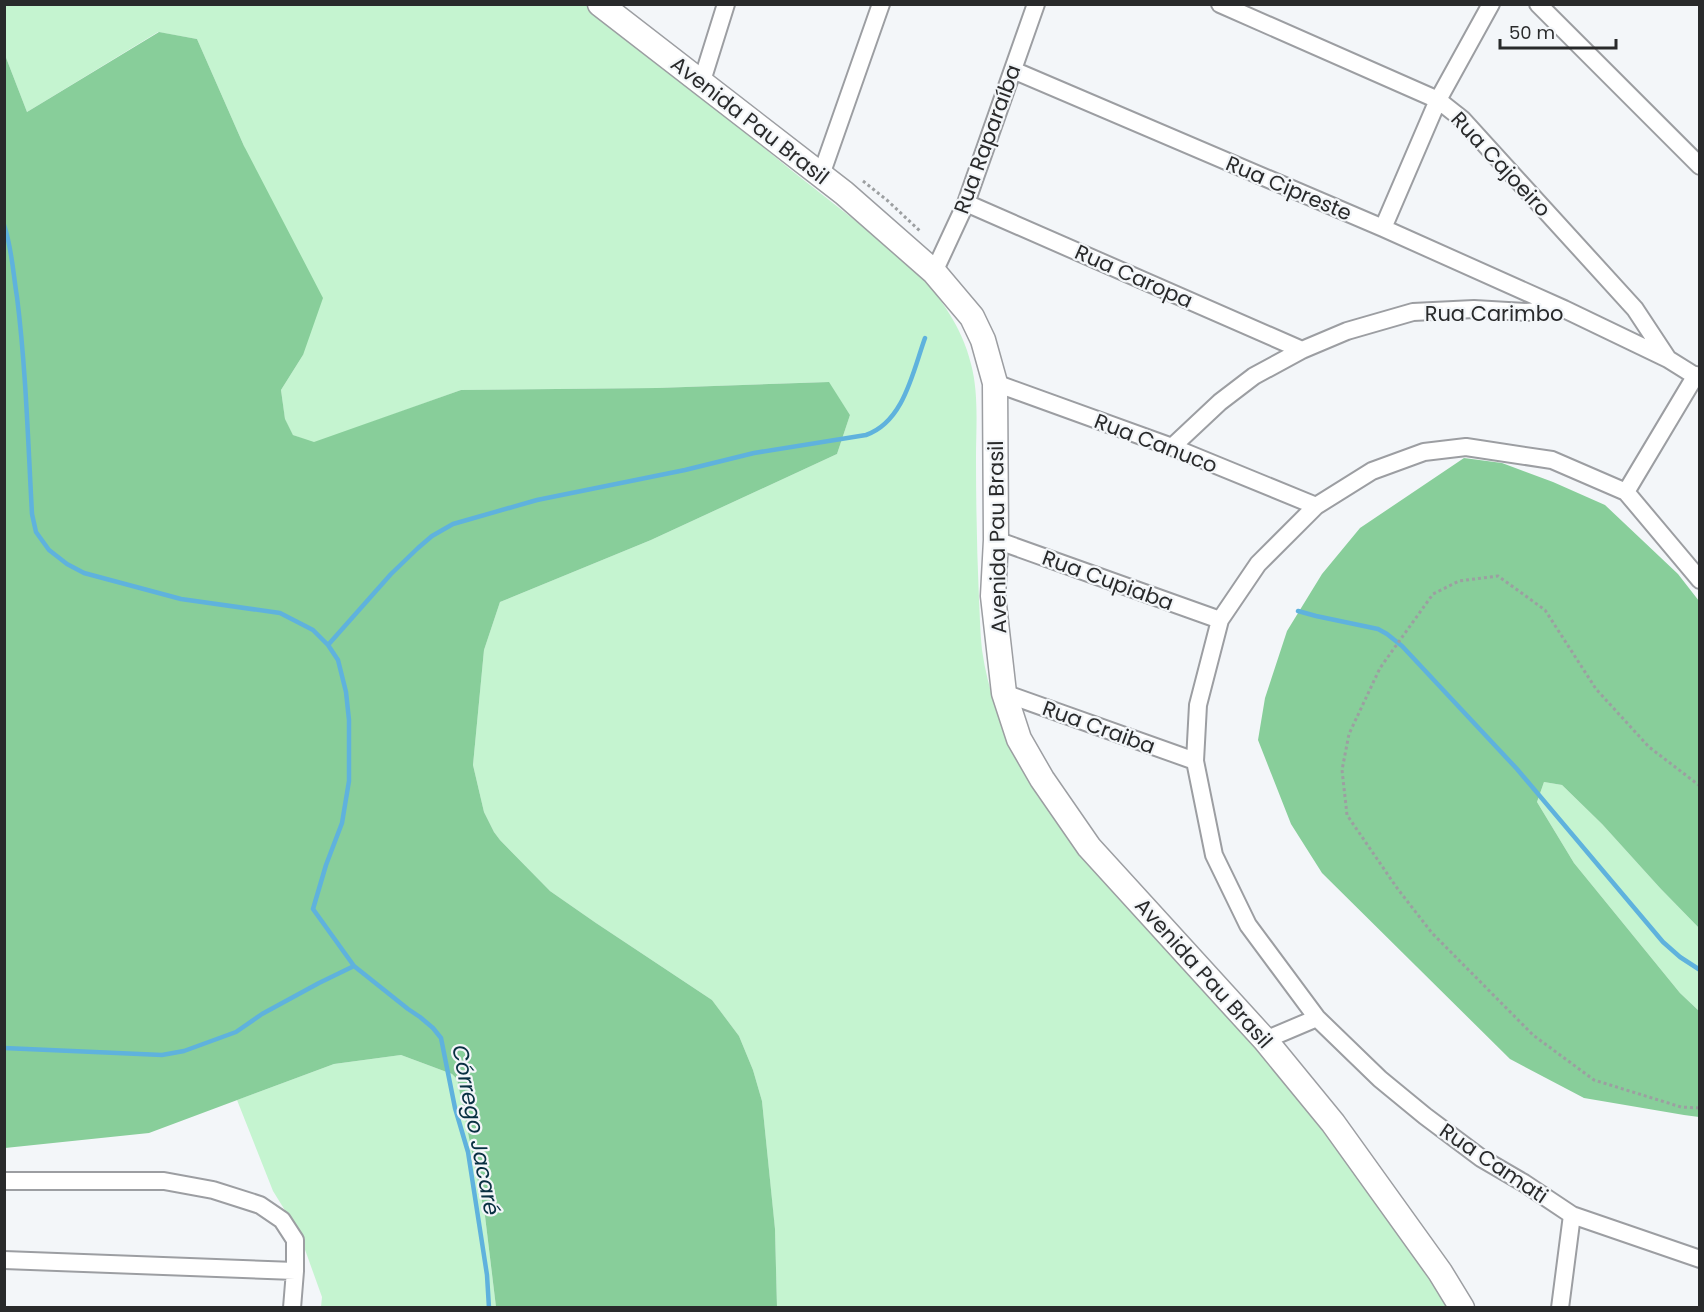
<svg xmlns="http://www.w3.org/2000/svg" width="1704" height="1312" viewBox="0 0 1704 1312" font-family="Poppins,sans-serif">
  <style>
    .green { fill: #c5f4d0 }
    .forest { fill: #88ce9a }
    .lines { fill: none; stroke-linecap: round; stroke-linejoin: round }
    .stream { stroke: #5fb2dd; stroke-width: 4.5 }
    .minor-casing { stroke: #9c9ea2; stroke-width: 20 }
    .secondary-casing { stroke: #9c9ea2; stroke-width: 27 }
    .path { stroke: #9c9fa1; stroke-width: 3; stroke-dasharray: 3 3; stroke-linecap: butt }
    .minor { stroke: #fff; stroke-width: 16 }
    .secondary { stroke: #fff; stroke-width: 24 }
    .labels { text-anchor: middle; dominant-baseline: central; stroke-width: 4.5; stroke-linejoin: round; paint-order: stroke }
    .street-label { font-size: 21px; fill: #292a2b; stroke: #f3f6f9 }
    .water-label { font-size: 22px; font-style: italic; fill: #082f41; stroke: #f3f6f9 }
  </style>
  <rect width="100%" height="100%" fill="#f3f6f9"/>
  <path class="green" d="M5 5H590L791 170 914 267C939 296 962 326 971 364 979 394 976 428 976 459 976 506 977 553 979 600 980 616 980 633 982 650 990 706 1011 748 1038 797L1255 1038 1455 1307H777L775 1230 762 1101 753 1070 739 1036 712 1000 596 923 550 891 500 840 494 832 484 812 473 765 484 650 500 602 651 540 837 454 850 415 828 382 657 388 461 390 314 443 293 435 285 420 281 390 303 355 244 146 197 39 158 32 27 112 5 55Z
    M1544 782 1562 785 1602 824 1660 888 1699 928V1011L1680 993 1574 863 1537 802Z
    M401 1055 452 1074 457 1079 485 1216 496 1307H321L322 1297 299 1233 273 1191 237 1100 334 1064Z"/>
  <path class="forest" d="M159 32 197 39 244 146 323 298 303 355 281 390 285 419 293 435 314 442 461 390 657 388 829 382 850 415 837 454 651 540 500 602 484 650 473 765 484 812 494 832 500 840 550 891 596 923 712 1000 739 1036 753 1070 762 1101 775 1229 777 1307H496L485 1216 457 1079 452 1074 401 1055 334 1064 149 1133 5 1148V55L27 112Z
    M1464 458 1502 463 1553 482 1605 505 1678 574 1699 601V928L1660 888 1602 824 1562 785 1544 782 1537 802 1574 863 1680 993 1699 1011V1117L1684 1115 1584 1098 1510 1059 1322 873 1291 824 1258 740 1265 698 1287 631 1322 574 1360 528Z"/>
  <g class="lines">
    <path class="stream" d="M4 225C12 248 13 273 17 297 26 369 28 442 32 514L36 532 49 550 67 564 84 573 181 599 280 613 313 630 328 645 338 660 346 692 349 720V781L342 823 326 865 313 909 354 966 408 1009 420 1017 433 1028 441 1038 455 1108 468 1152 487 1275 489 1308
      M1298 611 1316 616 1378 629 1387 634 1402 646 1517 769 1663 942 1680 957 1700 970
      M328 645 391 574 418 548 432 536 453 524 537 500 685 470 754 453 866 435C904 422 913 371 925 338
      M4 1048 162 1055 184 1051 236 1032 262 1014 319 983 354 966"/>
    <defs>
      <path id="minor" d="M1220 4 1438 100 1462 119 1635 309 1668 359
        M1538 4 1700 166
        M1013 70 1383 228 1564 309
        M701 84 726 4
        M821 175 881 4
        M966 203 1302 350
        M1383 228 1438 100 1491 4
        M934 272 966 203 1036 4
        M995 383 1172 447 1316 506
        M1172 447 1220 402 1254 376 1302 350 1347 331 1413 312 1474 309 1526 312 1564 309 1668 359 1700 379
        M1626 492 1696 375
        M996 540 1220 620
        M1700 580 1626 492 1552 460 1466 447 1424 452 1372 471 1316 506 1258 564 1220 620 1198 705 1195 761 1214 855 1248 925 1317 1018 1380 1079 1425 1116 1481 1158 1524 1183 1572 1215 1700 1259
        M1004 693 1195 761
        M1265 1040 1317 1018
        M4 1181H164L213 1190 260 1205 282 1220 295 1240V1271
        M4 1260 295 1271 292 1308
        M1560 1308 1572 1215"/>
      <path id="secondary" d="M600 4 844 193 934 272 972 317 983 340 995 383 996 540 993 596 1004 693 1019 739 1042 779 1089 847 1265 1040 1333 1123 1440 1272 1462 1308"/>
    </defs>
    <use href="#minor" class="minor-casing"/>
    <use href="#secondary" class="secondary-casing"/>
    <path class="path" d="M863 181 888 201 921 232
      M1700 786 1649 747 1596 689 1545 610 1498 576 1459 581 1433 594 1380 668 1349 734 1342 770 1347 815 1397 888 1432 933 1533 1035 1594 1080 1681 1107 1700 1108"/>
    <use href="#minor" class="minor"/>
    <use href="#secondary" class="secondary"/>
  </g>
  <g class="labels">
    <g class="street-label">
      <text transform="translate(750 120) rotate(38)">Avenida Pau Brasil</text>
      <text transform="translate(987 139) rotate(-70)">Rua Raparaíba</text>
      <text transform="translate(1501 164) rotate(47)">Rua Cajoeiro</text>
      <text transform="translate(1289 188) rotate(23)">Rua Cipreste</text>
      <text transform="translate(1134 276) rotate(24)">Rua Caropa</text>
      <text x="1494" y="313">Rua Carimbo</text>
      <text transform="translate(1156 443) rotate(21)">Rua Canuco</text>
      <text transform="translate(997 537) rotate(-91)">Avenida Pau Brasil</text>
      <text transform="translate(1108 580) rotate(20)">Rua Cupiaba</text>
      <text transform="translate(1099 727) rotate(20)">Rua Craiba</text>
      <text transform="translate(1204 973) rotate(48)">Avenida Pau Brasil</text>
      <text transform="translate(1494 1163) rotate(34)">Rua Camati</text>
    </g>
    <g class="water-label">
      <text transform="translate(476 1130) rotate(79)">Córrego Jacaré</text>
    </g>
  </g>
  <rect width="1704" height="1312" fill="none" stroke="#292a2b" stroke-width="12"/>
  <path d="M1500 39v9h116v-9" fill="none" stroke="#292a2b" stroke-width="3"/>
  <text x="1509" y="39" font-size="18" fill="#292a2b" stroke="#f3f6f9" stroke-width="4.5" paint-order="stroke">50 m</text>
</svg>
